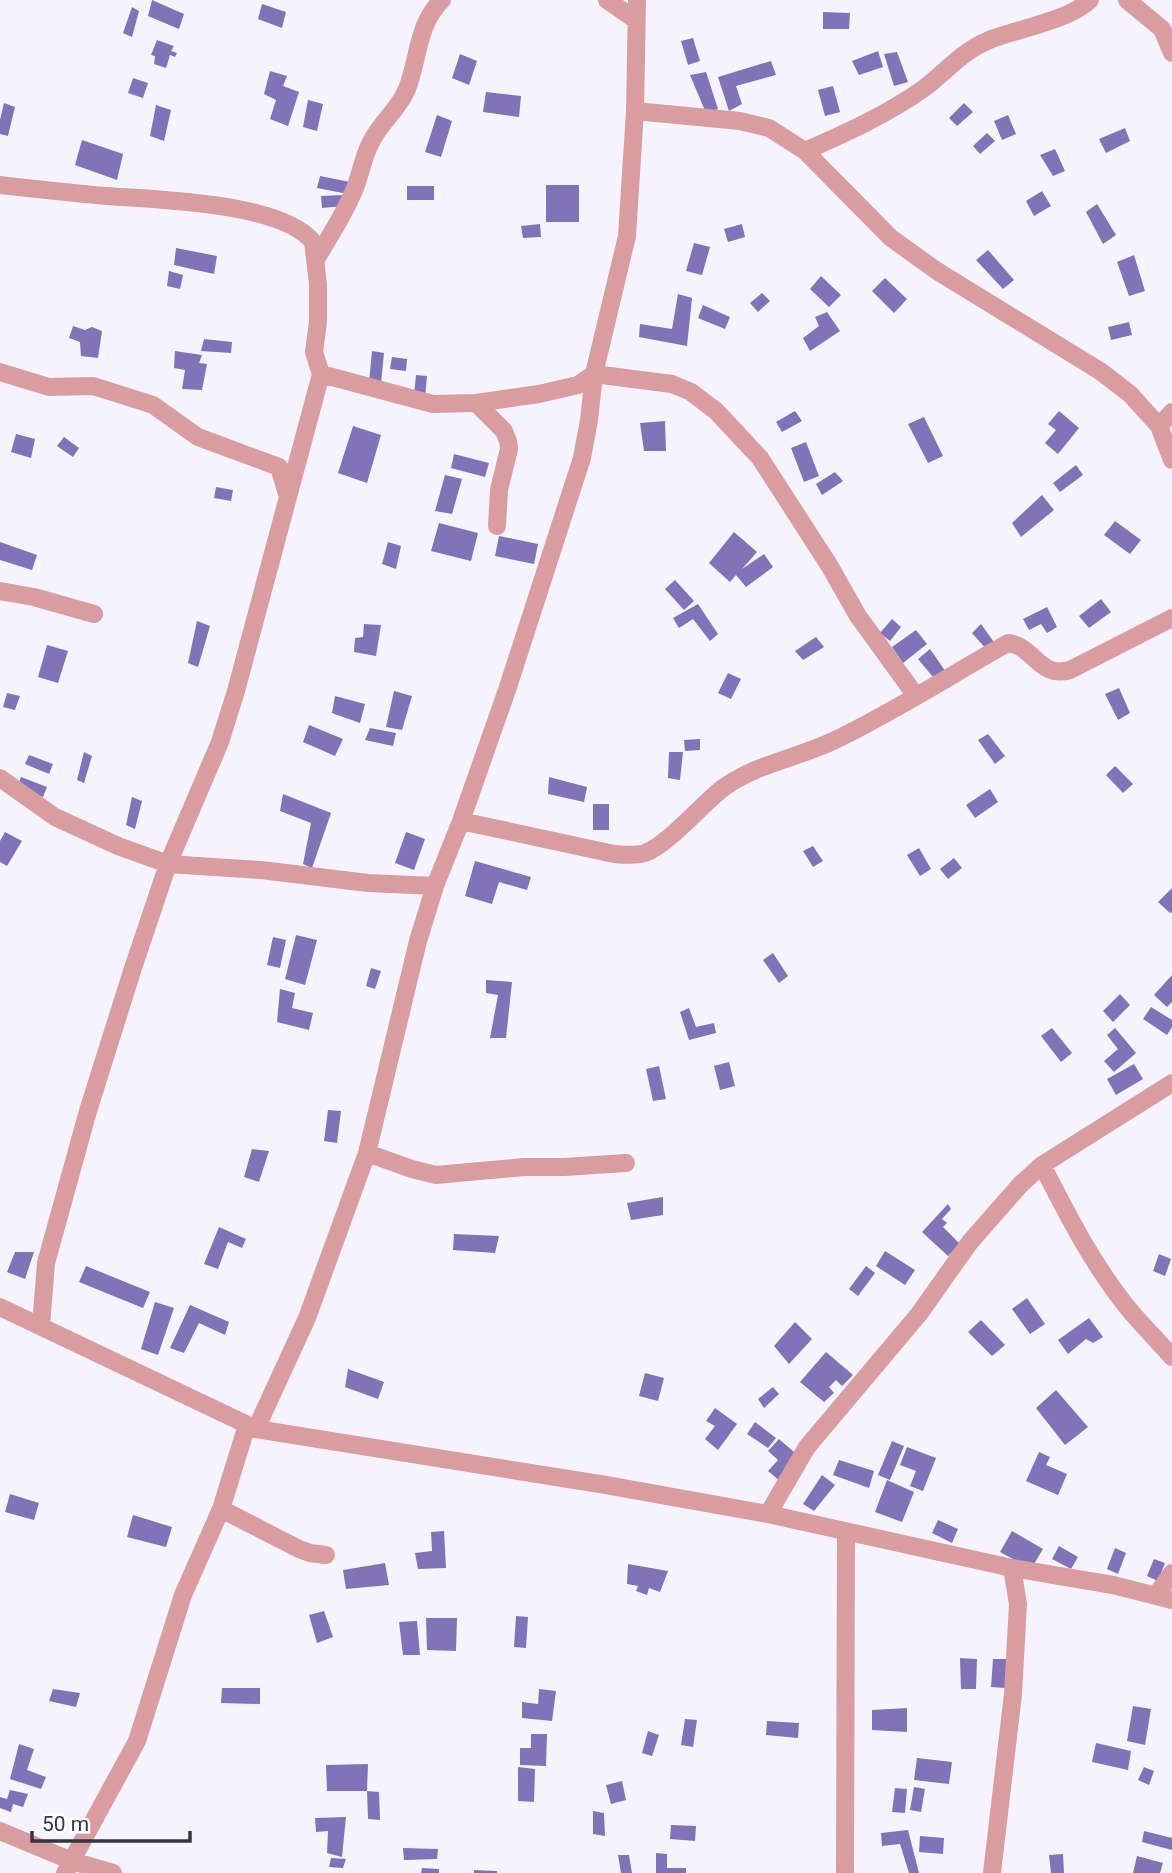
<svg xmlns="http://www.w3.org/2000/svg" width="1172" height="1873" viewBox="0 0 1172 1873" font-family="Roboto,sans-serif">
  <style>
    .building { fill: #8073b7 }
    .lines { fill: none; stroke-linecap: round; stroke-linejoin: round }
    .minor { stroke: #d99ca0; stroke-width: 18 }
    .tertiary { stroke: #d99ca0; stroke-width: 18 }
  </style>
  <rect width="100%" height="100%" fill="#f4f3fe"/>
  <path class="building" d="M152 0 184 14 179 29 148 16Z
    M262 4 286 12 282 28 258 19Z
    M132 7 139 11 132 37 123 33Z
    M823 12 850 13 849 29H823Z
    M693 38 700 61 688 65 681 41Z
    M157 40 174 46 171 51 177 53 175 57 170 55 166 68 154 64 155 56 151 55Z
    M878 51 883 67 859 75 852 61Z
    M897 52 908 82 894 86 884 54Z
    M460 54 477 61 469 85 452 78Z
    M771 61 776 75 736 86 742 104 729 111 718 77Z
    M270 71 287 76 283 86 299 92 288 126 270 119 276 100 264 94Z
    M706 72 718 109 706 113 690 75Z
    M133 78 148 83 143 98 128 93Z
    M833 86 840 112 825 116 818 90Z
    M486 92 521 96 519 117 483 112Z
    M308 100 323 104 317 131 303 127Z
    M4 103 15 107 8 136 0 134V120Z
    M964 103 973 112 957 126 949 118Z
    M156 105 171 110 164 141 150 136Z
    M437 115 452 121 441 157 425 152Z
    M1008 115 1016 134 1002 140 994 121Z
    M1125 128 1130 141 1106 153 1099 139Z
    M987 133 995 141 980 154 973 146Z
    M82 140 123 154 117 180 75 165Z
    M1055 149 1065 171 1053 176 1040 155Z
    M320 176 350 182 348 194 317 188Z
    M546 185H579V222H546Z
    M407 186H434V200H407Z
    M1042 191 1051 206 1034 216 1026 201Z
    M343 195 344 206 322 208 321 196Z
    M1097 204 1116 235 1103 244 1086 212Z
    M540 224 541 237 523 238 521 226Z
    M742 224 745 237 728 242 724 229Z
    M694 243 710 247 702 275 686 271Z
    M176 248 217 256 214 274 174 265Z
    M988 250 1014 280 1003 289 976 260Z
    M1134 255 1145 291 1129 296 1117 262Z
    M169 271 183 275 180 289 167 286Z
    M821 276 841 295 829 307 810 289Z
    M885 278 907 299 894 313 872 291Z
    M762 293 770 301 758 312 750 303Z
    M678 294 692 298 687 346 639 337 640 324 672 329Z
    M703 305 730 317 725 329 698 318Z
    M827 312 840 331 810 351 803 338 819 326 815 317Z
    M1129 322 1132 335 1111 340 1108 327Z
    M73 326 85 330 92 327 102 331 98 358 81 356 80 342 69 338Z
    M204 339 232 342 231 353 201 351Z
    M175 351 202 355 199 363 207 364 202 390 182 389 185 370 174 368Z
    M372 351 384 353 381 383 369 382Z
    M392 357 407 359 406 371 390 369Z
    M416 375 427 376 425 398 414 395Z
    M795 411 802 421 782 432 776 422Z
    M1059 411 1079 428 1058 454 1045 443 1056 430 1048 424Z
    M924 417 943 456 928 463 908 424Z
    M665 421 666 451H644L640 423Z
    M353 426 381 435 367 483 338 473Z
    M16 434 35 439 31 458 11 452Z
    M64 437 79 448 73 457 57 446Z
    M806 442 819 476 804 482 791 448Z
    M454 454 489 463 485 477 451 468Z
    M1076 465 1083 475 1060 492 1053 483Z
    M835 472 843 481 822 495 816 484Z
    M445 475 462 479 452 514 435 511Z
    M216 487 233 490 231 501 214 498Z
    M1042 495 1054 510 1021 537 1012 523Z
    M1115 521 1141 540 1130 554 1104 535Z
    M439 523 478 533 471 561 431 551Z
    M734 532 757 552 742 569 764 554 773 567 746 587 736 575 730 582 709 563Z
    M499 536 538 544 534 564 495 556Z
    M0 542 37 555 32 570 0 560Z
    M388 542 401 546 396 569 382 564Z
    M675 580 694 601 684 610 665 589Z
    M1101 599 1111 612 1089 628 1079 616Z
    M698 604 718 634 710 641 693 619 679 628 673 618Z
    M1047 607 1057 627 1047 633 1041 624 1029 630 1023 619Z
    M892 619 901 627 890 641 880 633Z
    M197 621 210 626 198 667 188 663Z
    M364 624 381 625 376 656 354 652 355 638 363 637Z
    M981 624 996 645 988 651 972 633Z
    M916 630 927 644 903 663 892 647Z
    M816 637 824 647 803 660 795 651Z
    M47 645 68 651 58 683 38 677Z
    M930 649 948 675 938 683 918 659Z
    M728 673 741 679 731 699 718 693Z
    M1119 688 1130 713 1118 720 1105 694Z
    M394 691 412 696 402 730 386 727Z
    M7 693 20 696 15 710 3 707Z
    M335 696 365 704 360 723 332 713Z
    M309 725 343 739 335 756 303 742Z
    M370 728 396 733 393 746 365 740Z
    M988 734 1005 756 995 764 978 740Z
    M700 739V750L685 751 684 740Z
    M84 752 92 756 84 783 77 780Z
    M669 752H683L680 780 668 778Z
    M29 755 53 764 49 774 25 764Z
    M1115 766 1133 784 1123 793 1106 775Z
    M21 777 47 787 43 797 17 787Z
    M549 777 587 787 584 802 548 794Z
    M990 789 998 802 975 818 966 805Z
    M283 794 331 813 312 868 303 864 311 823 280 811Z
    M132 797 142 801 135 829 126 825Z
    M593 804H609V830H593Z
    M5 832 22 841 7 866 0 862V841Z
    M406 832 425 839 414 870 395 863Z
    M813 846 823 861 813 867 803 851Z
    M919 848 931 869 920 876 907 855Z
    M954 858 962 868 948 879 940 869Z
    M475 861 531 877 527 890 499 882 492 904 465 896Z
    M1172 888V912L1170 913 1158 902Z
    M296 935 317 940 305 985 285 979Z
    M273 937 286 940 280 968 267 965Z
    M773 953 788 976 779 983 763 960Z
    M371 968 381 971 375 989 366 986Z
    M1172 975V1002L1167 1007 1154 995Z
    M486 980 512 982 506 1038H490L498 995 486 993Z
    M280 989 295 993 292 1008 313 1013 309 1030 277 1022Z
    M1120 994 1130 1005 1113 1022 1103 1011Z
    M1151 1007 1172 1020V1027L1167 1035 1143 1019Z
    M689 1008 696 1027 714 1023 716 1033 689 1040 680 1012Z
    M1052 1028 1072 1053 1061 1062 1041 1036Z
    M1115 1028 1136 1053 1114 1072 1104 1061 1118 1049 1107 1035Z
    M729 1062 735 1086 720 1090 714 1066Z
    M1134 1064 1143 1079 1116 1095 1107 1079Z
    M659 1066 666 1099 653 1101 646 1069Z
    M328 1110 341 1111 337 1143 324 1141Z
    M252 1149 269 1151 259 1182 244 1177Z
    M663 1197V1215L631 1220 627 1203Z
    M948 1204 951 1209 942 1219 947 1223 943 1227 960 1244 948 1256 922 1232Z
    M219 1227 246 1239 242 1248 228 1242 218 1269 204 1264Z
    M454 1234 499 1236 495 1253 453 1250Z
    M885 1251 915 1270 905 1285 876 1266Z
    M15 1252H34L25 1279 7 1272Z
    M1159 1254 1171 1259 1165 1276 1153 1271Z
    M86 1266 150 1292 143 1308 79 1282Z
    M866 1266 875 1273 858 1296 849 1289Z
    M1027 1298 1045 1324 1030 1334 1012 1309Z
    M155 1302 174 1308 158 1355 141 1349Z
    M190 1305 229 1322 225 1335 199 1323 184 1353 170 1348Z
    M1089 1318 1103 1337 1093 1343 1086 1339 1068 1354 1058 1340Z
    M981 1320 1005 1345 992 1356 968 1332Z
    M795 1322 812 1339 789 1364 774 1346Z
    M826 1352 853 1375 842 1386 836 1380 829 1387 834 1393 824 1402 800 1382Z
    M348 1369 384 1382 378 1399 345 1387Z
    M645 1373 664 1378 658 1401 639 1396Z
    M773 1387 779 1394 764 1408 758 1399Z
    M1056 1390 1088 1427 1065 1445 1036 1408Z
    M715 1408 737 1424 718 1450 705 1439 715 1426 706 1421Z
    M755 1422 776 1438 768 1448 747 1434Z
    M779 1439 801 1458 780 1481 768 1471 778 1460 768 1451Z
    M892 1441 904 1446 890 1480 878 1475Z
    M907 1447 936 1458 923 1491 910 1486 916 1471 900 1465Z
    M1039 1452 1050 1457 1046 1465 1067 1474 1058 1495 1026 1481Z
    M839 1460 874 1471 869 1488 833 1475Z
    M822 1475 835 1485 814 1511 803 1504Z
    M887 1480 914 1492 902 1522 875 1512Z
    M10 1494 39 1503 34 1520 5 1512Z
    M133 1515 172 1527 166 1547 127 1537Z
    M938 1520 958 1529 952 1543 932 1533Z
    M444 1531 446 1568 418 1569 415 1553 432 1551 431 1532Z
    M1012 1531 1043 1549 1031 1569 1000 1552Z
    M1059 1546 1078 1557 1071 1569 1052 1559Z
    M1115 1548 1126 1553 1118 1574 1107 1569Z
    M1154 1559 1165 1563 1158 1581 1147 1576Z
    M385 1563 389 1585 346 1589 343 1570Z
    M628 1564 668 1571 660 1592 649 1588 647 1595 636 1591 638 1586 627 1584Z
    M324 1611 333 1637 317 1643 309 1615Z
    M516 1616 528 1617 526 1648 514 1647Z
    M426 1618H457L456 1651 427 1650Z
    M417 1621 420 1655H403L399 1622Z
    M960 1658 977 1659 976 1689H961Z
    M993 1659H1007L1006 1688 991 1687Z
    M222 1688H260V1704L221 1703Z
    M53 1689 80 1693 76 1707 49 1701Z
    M539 1689 556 1691 552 1721 522 1718V1702L538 1704Z
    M1133 1706 1151 1709 1145 1745 1127 1741Z
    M907 1708V1732L872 1730V1710Z
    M685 1719 697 1720 693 1747 681 1745Z
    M767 1721 799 1723 798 1738 766 1735Z
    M648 1731 659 1735 652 1756 642 1753Z
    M531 1734H547L546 1766 520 1765V1748H531Z
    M1096 1743 1131 1751 1128 1770 1092 1762Z
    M19 1744 34 1749 27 1770 46 1777 41 1789 10 1779Z
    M917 1758 952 1762 949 1784 914 1780Z
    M368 1764 367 1791 379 1792 380 1820 368 1819 367 1791H327L326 1765Z
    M518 1767 535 1769 534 1802 518 1801Z
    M1144 1767 1154 1771 1149 1785 1138 1780Z
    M622 1781 626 1800 611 1804 606 1785Z
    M914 1787 925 1789 921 1812 910 1810Z
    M895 1788 907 1789 905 1813 892 1812Z
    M10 1790 28 1794 23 1807 13 1804 11 1812 0 1808V1797L7 1799Z
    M593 1811 604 1813 605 1836 593 1834Z
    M346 1817 342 1857 327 1853 328 1831 316 1832 315 1818Z
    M671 1825 696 1826 695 1841 670 1839Z
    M908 1830 919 1873H909L900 1844 882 1846 881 1833Z
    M1144 1831 1172 1838V1850L1142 1842Z
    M920 1836 944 1838 943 1854 919 1852Z
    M403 1848 438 1849 437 1859 404 1860Z
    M656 1853 667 1854V1868H686V1873H656Z
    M1063 1854 1064 1873H1051L1049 1855Z
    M618 1855H629L632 1873H621Z
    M1137 1856 1163 1863 1160 1873H1133Z
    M331 1858 346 1859 343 1868 329 1867Z
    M422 1868 439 1869V1873H421Z
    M474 1870 497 1871V1873H474Z"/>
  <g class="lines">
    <path class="minor" d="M607 0 636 20
      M1127 0 1162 29 1172 53
      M635 111 740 121 769 128 805 151 891 238 937 271 1100 371 1130 394 1159 426 1172 460
      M805 151C846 133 886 115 923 89 945 73 961 52 987 41 1015 29 1069 21 1090 0
      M0 185C36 189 71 193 107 196 157 200 281 202 313 242L318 284V322L314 352 321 374 236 691 220 742 168 864 133 968 88 1111 46 1263 41 1325
      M316 259C330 236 345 213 355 188 361 173 363 157 371 142 380 123 399 109 407 89 419 58 417 24 442 0
      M0 372 49 387 93 386 144 402 153 405 198 437 279 467 287 494
      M321 374 433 404 476 403 539 394 578 385 594 374 672 384 691 392 716 411 760 458 829 565 858 616 916 696
      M476 403 504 431 508 441 509 449 499 490 497 526
      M1159 426 1172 412
      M0 591 34 597 94 614
      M0 778 55 817 118 846 168 864 261 870 368 883 435 886
      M461 821 614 854C624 855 635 856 645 853 668 845 702 804 723 788 754 765 796 758 831 742 892 713 949 676 1008 643 1034 646 1039 679 1070 670L1172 618
      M367 1153 412 1169 436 1175 524 1167H564L626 1163
      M1042 1165C1068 1216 1095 1269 1132 1313 1145 1328 1159 1342 1172 1357
      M256 1429 307 1318 367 1153 418 941 435 886 461 821 507 690 582 458 589 420 594 374 627 236 635 111 637 0
      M221 1509 299 1549 310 1553 326 1555
      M768 1514 807 1447 919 1314 970 1242 1021 1184 1042 1165 1172 1083
      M1156 1595 1172 1573
      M0 1831 72 1861 113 1873
      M65 1873 137 1741 183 1595 221 1509 247 1425
      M845 1873 846 1532
      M992 1873 1013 1694 1018 1604 1012 1568"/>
    <path class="tertiary" d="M0 1307 256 1429 606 1485 768 1514 1012 1568 1113 1585 1172 1600"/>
  </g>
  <path d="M32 1831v10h158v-10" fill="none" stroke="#373540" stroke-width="3.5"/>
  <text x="42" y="1831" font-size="21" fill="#373540" stroke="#ffffff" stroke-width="5" paint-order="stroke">50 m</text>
</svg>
